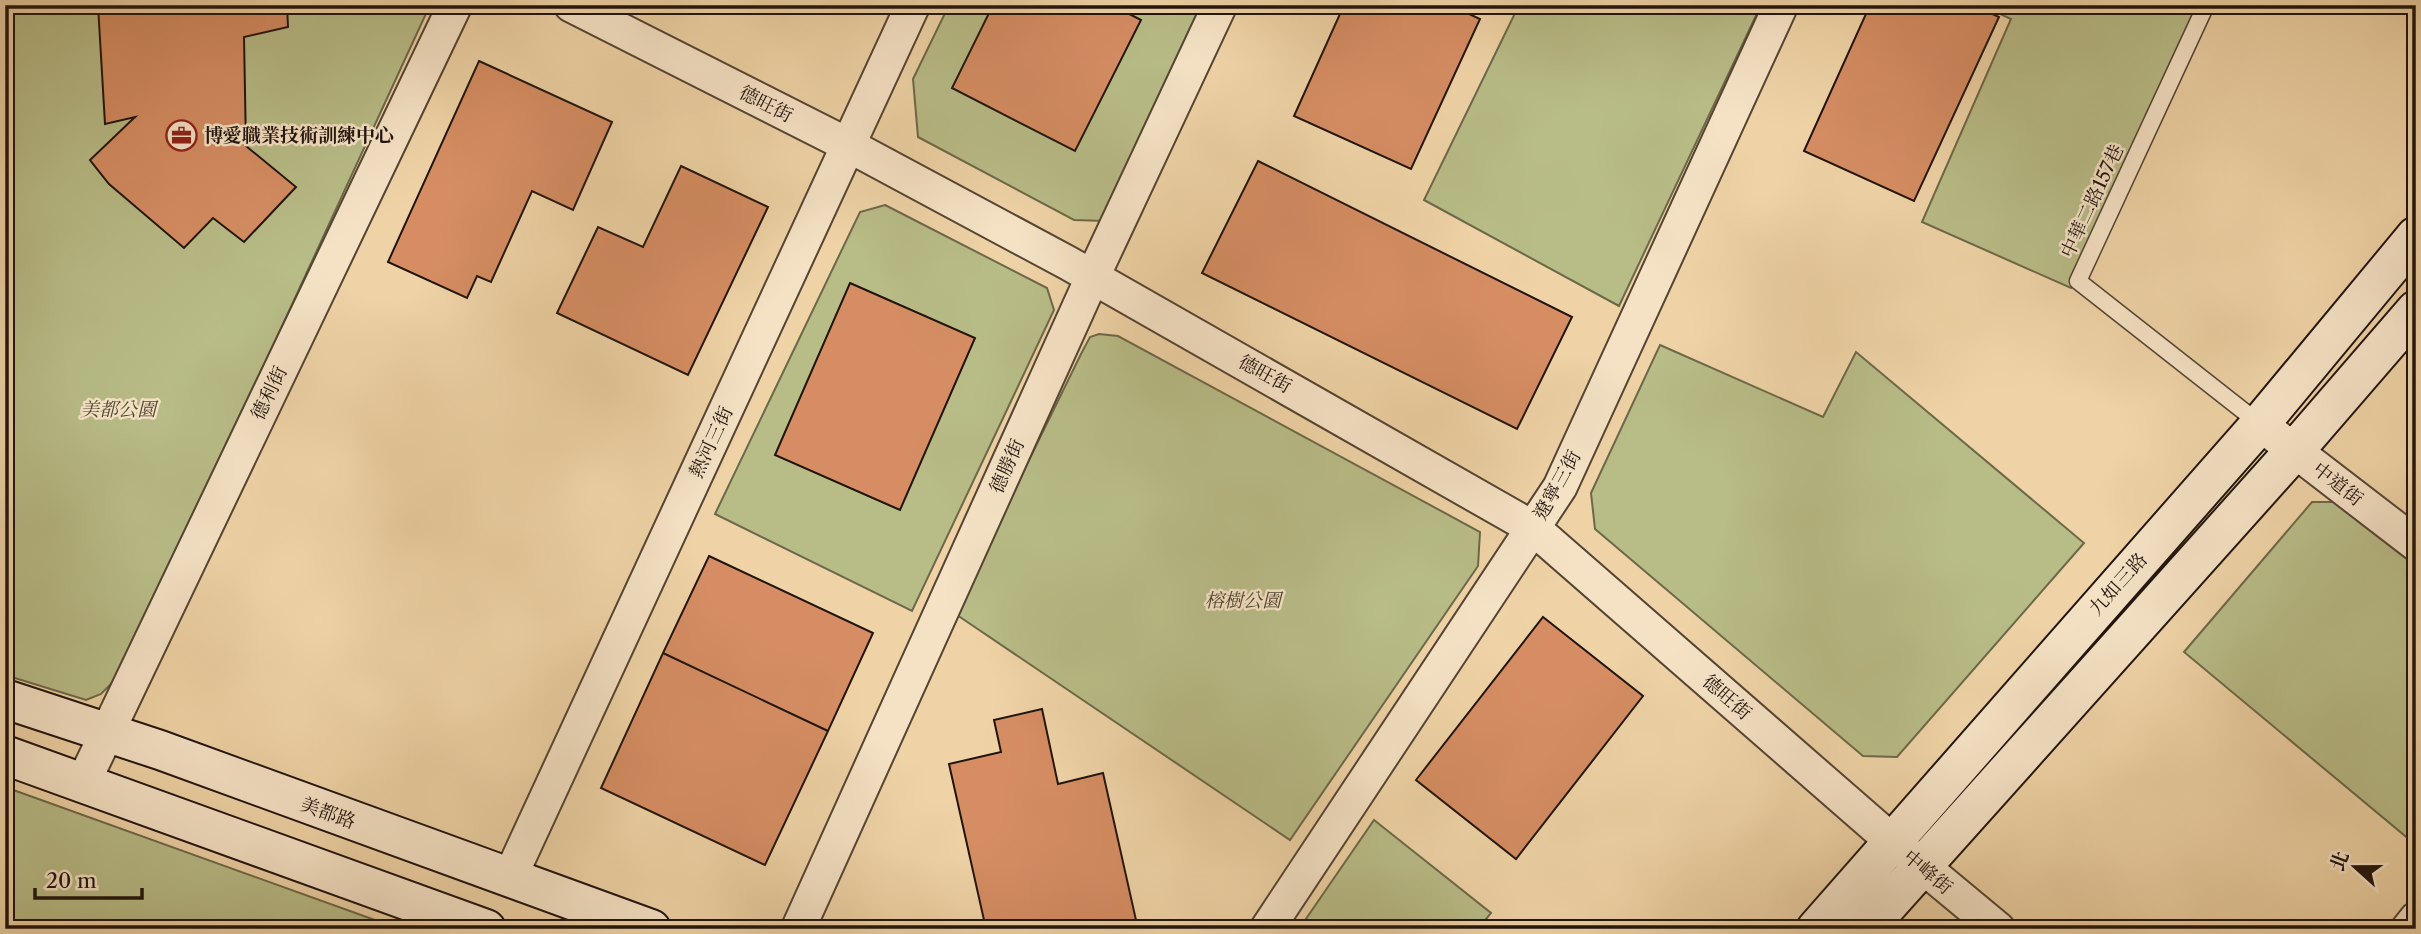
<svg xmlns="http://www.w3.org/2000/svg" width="2421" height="934" viewBox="0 0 2421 934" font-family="'Libre Caslon Text','Noto Serif TC',serif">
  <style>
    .green { fill: #b8bc87; stroke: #6c684a; stroke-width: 2 }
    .building { fill: #d68d63; stroke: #21140d; stroke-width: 2 }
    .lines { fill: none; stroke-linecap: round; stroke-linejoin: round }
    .lane-casing { stroke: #544433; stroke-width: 19 }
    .street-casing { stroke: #544433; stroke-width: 37 }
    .secondary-casing { stroke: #21140d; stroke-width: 42 }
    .lane { stroke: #f5e2c5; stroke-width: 16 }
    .street { stroke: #f5e2c5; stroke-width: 33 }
    .secondary { stroke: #f5e2c5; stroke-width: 38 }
    .labels { text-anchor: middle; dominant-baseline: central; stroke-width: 5; stroke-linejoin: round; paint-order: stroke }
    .street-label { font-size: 19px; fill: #21140d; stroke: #f5e2c5 }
    .poi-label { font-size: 19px; font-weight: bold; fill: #21140d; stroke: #f5e2c5; text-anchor: start }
    .park-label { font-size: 19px; font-style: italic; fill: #4e4632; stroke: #f5e2c5 }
  </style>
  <rect width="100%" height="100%" fill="#efd3a6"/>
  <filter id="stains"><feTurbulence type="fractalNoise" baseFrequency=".00286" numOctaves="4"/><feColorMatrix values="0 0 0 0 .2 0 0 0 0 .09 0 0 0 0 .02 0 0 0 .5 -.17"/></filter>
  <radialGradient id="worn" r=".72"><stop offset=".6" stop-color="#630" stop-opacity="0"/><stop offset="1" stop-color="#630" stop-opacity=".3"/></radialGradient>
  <path class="green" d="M5 5H430L272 348 112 683 101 694 86 700 5 675Z
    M949 5H1208L1105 221 1074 220 918 137 913 79Z
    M1519 5H1761L1619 306 1424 200Z
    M1981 5H2201L2071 288 1922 222 2011 19Z
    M885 205 1047 288 1054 310 912 611 715 514 860 212Z
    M1099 334 1118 336 1480 532 1478 566 1290 840 954 613 1081 354 1090 337Z
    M1660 345 1823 417 1856 352 2084 543 1897 757 1863 756 1595 529 1591 493Z
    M2312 502H2340L2416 562V845L2184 652Z
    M5 787 400 929H5Z
    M1374 820 1491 913 1478 929H1299Z"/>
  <path class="building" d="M98 5H287L288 27 244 37 246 146 296 187 244 242 213 218 184 248 109 184 90 160 135 117 105 124Z
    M993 5H1112L1141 20 1075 151 952 88Z
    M1344 5H1450L1480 19 1411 169 1294 116Z
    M1870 5H1973L1999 17 1914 201 1804 151Z
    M479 61 612 122 573 210 532 191 491 282 477 276 467 298 388 262Z
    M1258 161 1572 317 1517 429 1202 273Z
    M681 166 768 207 688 375 557 313 598 227 643 247Z
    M850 283 975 338 900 510 775 455Z
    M709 556 873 633 828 731 663 653Z
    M1543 617 1643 696 1516 859 1416 780Z
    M663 653 828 731 765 865 601 788Z
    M1042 709 1058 784 1103 773 1138 929H986L949 764 1001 752 994 720Z"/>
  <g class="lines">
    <defs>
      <path id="lane" d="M2206 5 2078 281 2260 424"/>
      <path id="street" d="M571 5 848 145 1068 263 1533 528 1892 841 1998 929
        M2260 424 2416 544
        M84 781 455 5
        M509 879 913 5
        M798 929 1093 276 1220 5
        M1267 929 1560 487 1781 5
        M2408 929 2416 919"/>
      <path id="secondary" d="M5 699 160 750 651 929
        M5 755 486 929
        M1816 929 2260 424 2416 236
        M1866 929 2295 450 2416 310"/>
    </defs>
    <use href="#lane" class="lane-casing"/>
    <use href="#street" class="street-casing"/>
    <use href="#secondary" class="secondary-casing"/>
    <use href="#lane" class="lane"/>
    <use href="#street" class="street"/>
    <use href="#secondary" class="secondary"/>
  </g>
  <defs>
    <symbol id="office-ring" viewBox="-11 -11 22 22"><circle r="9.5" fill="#f5e2c5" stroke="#8f2418" stroke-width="1.5"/><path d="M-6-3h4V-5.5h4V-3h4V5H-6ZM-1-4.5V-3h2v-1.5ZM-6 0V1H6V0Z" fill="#8f2418"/></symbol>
  </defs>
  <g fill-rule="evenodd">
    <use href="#office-ring" x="164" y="118" width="35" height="35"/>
  </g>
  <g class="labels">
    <g class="street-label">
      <text transform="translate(766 104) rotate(27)">德旺街</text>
      <text transform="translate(2092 201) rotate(-65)">中華二路157巷</text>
      <text transform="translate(1265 374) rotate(29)">德旺街</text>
      <text transform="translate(269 393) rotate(-64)">德利街</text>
      <text transform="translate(711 442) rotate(-65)">熱河三街</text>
      <text transform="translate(1007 466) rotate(-66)">德勝街</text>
      <text transform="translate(2338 484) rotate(38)">中道街</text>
      <text transform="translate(1557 485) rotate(-61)">遼寧三街</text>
      <text transform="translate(2118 584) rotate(-48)">九如三路</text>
      <text transform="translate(1727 697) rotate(41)">德旺街</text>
      <text transform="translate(328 813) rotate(20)">美都路</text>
      <text transform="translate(1928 872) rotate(40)">中峰街</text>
    </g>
    <g class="poi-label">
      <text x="204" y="135">博愛職業技術訓練中心</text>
    </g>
    <g class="park-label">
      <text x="118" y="409">美都公園</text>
      <text x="1243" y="600">榕樹公園</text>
    </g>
  </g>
  <rect width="2421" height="934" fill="none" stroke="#efd3a6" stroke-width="28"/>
  <rect x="7" y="7" width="2407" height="920" fill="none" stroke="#21140d" stroke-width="3.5"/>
  <rect x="14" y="14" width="2393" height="906" fill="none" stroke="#21140d" stroke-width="2"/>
  <g transform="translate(2355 867) rotate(291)" stroke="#f5e2c5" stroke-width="5" paint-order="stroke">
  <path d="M0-5L12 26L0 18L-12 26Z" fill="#21140d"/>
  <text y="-10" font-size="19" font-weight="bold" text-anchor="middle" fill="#21140d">北</text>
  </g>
  <path d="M35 888v10h107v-10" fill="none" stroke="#21140d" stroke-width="3.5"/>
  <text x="46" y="888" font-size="21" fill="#21140d" stroke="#f5e2c5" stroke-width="5" paint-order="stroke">20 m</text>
  <rect width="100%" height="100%" filter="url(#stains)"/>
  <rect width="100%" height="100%" fill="url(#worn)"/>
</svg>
